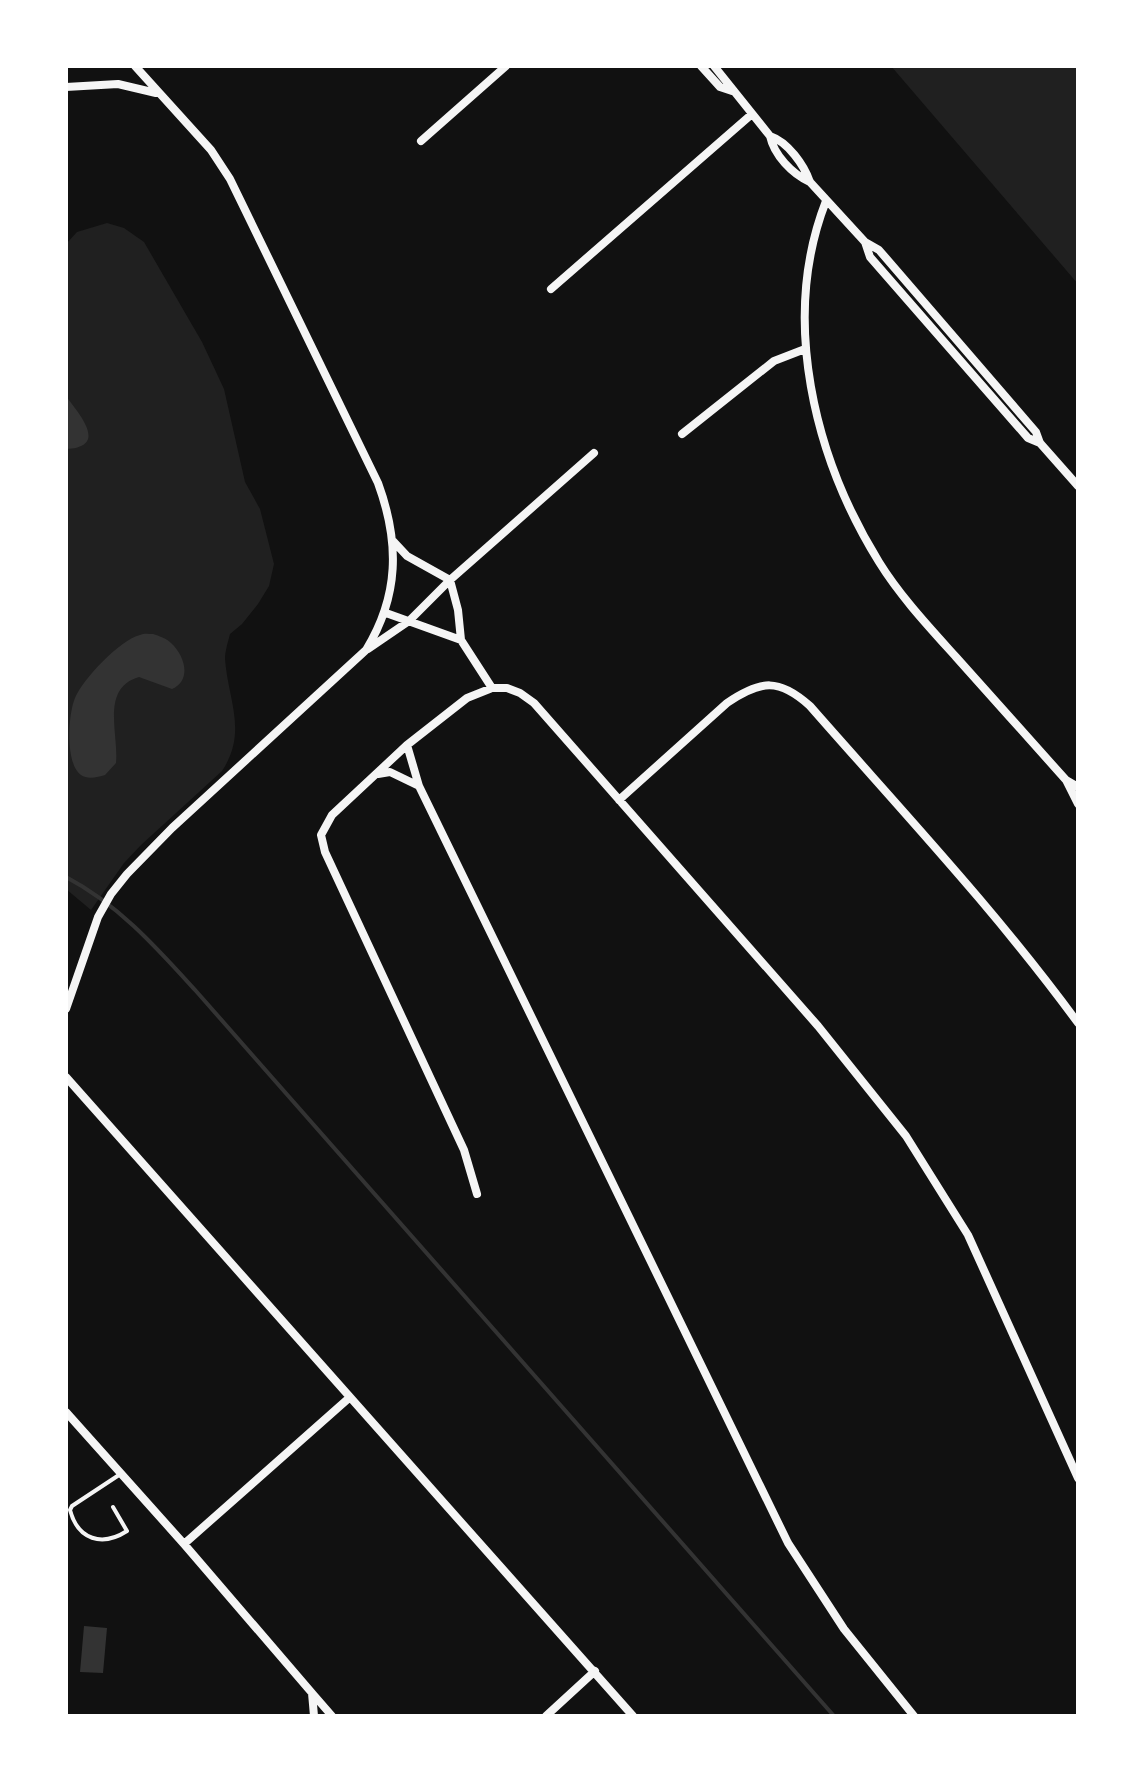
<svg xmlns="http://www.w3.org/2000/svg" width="1144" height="1782" viewBox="0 0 1144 1782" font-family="'Libre Baskerville',serif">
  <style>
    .green { fill: #202020 }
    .water { fill: #333 }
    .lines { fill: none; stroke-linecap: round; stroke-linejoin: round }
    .stream { stroke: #333; stroke-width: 4 }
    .service { stroke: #f5f5f5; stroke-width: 4 }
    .minor { stroke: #f5f5f5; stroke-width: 8 }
  </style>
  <rect width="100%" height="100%" fill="#111"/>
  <path class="green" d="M891 66H1078V284Z
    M107 223 124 228 144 242 202 342 224 389 245 482 260 509 274 564 269 586 258 604 242 624 230 634C228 642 225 651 225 659 228 700 248 732 222 771L141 845 124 863 91 910 66 889V244L77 232Z"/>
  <path class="water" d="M66 396C78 413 110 447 66 449Z
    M153 634C159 636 166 638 171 643 185 656 192 680 172 689L139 677C100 688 119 735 116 763L105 775C98 777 88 780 81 775 65 764 68 714 75 698 83 679 120 640 140 635 144 633 149 634 153 634Z
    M84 1626 107 1628 103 1673 80 1672Z"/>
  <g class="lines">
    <path class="stream" d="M66 877C119 905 156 947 196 991L834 1716"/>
    <path class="service" d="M113 1507 127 1531C102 1547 78 1540 70 1510L72 1506 119 1475"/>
    <path class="minor" d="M701 66 720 87 732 91
      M714 66 770 136
      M66 87 118 84 156 93
      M421 141 506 66
      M810 182C792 174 774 155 770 136 788 142 804 165 810 182L865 242
      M826 201C780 319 814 457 879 562 900 596 929 627 956 657 993 698 1029 739 1066 780
      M551 289 752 114
      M682 434 774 361 805 349
      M1040 443 1028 438 870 257 865 242 879 250 1036 432 1040 443 1078 486
      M393 541 407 556 450 580 458 610 461 640 492 688
      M386 613 461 640
      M368 649 409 621 450 580 594 453
      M407 745 419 786 788 1543 844 1629 914 1716
      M378 774 390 772 419 786
      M1078 787 1066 780 1078 804
      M619 800 727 703C761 680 779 678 810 706 901 810 997 912 1078 1023
      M66 1009 98 917 111 894 127 874 172 828 366 650C399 596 400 543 378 483L230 179 211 150 135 66
      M66 1077 633 1716
      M477 1194 464 1150 325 852 321 835 332 815 407 745 467 698 492 688H507L520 693 534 703 818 1026 906 1136 968 1235 1078 1478
      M66 1412 184 1544 312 1693 314 1716
      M184 1544 349 1398
      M312 1693 332 1716
      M546 1716 595 1671"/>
  </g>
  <rect width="1144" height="1782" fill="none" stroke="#ffffff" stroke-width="136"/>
</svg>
